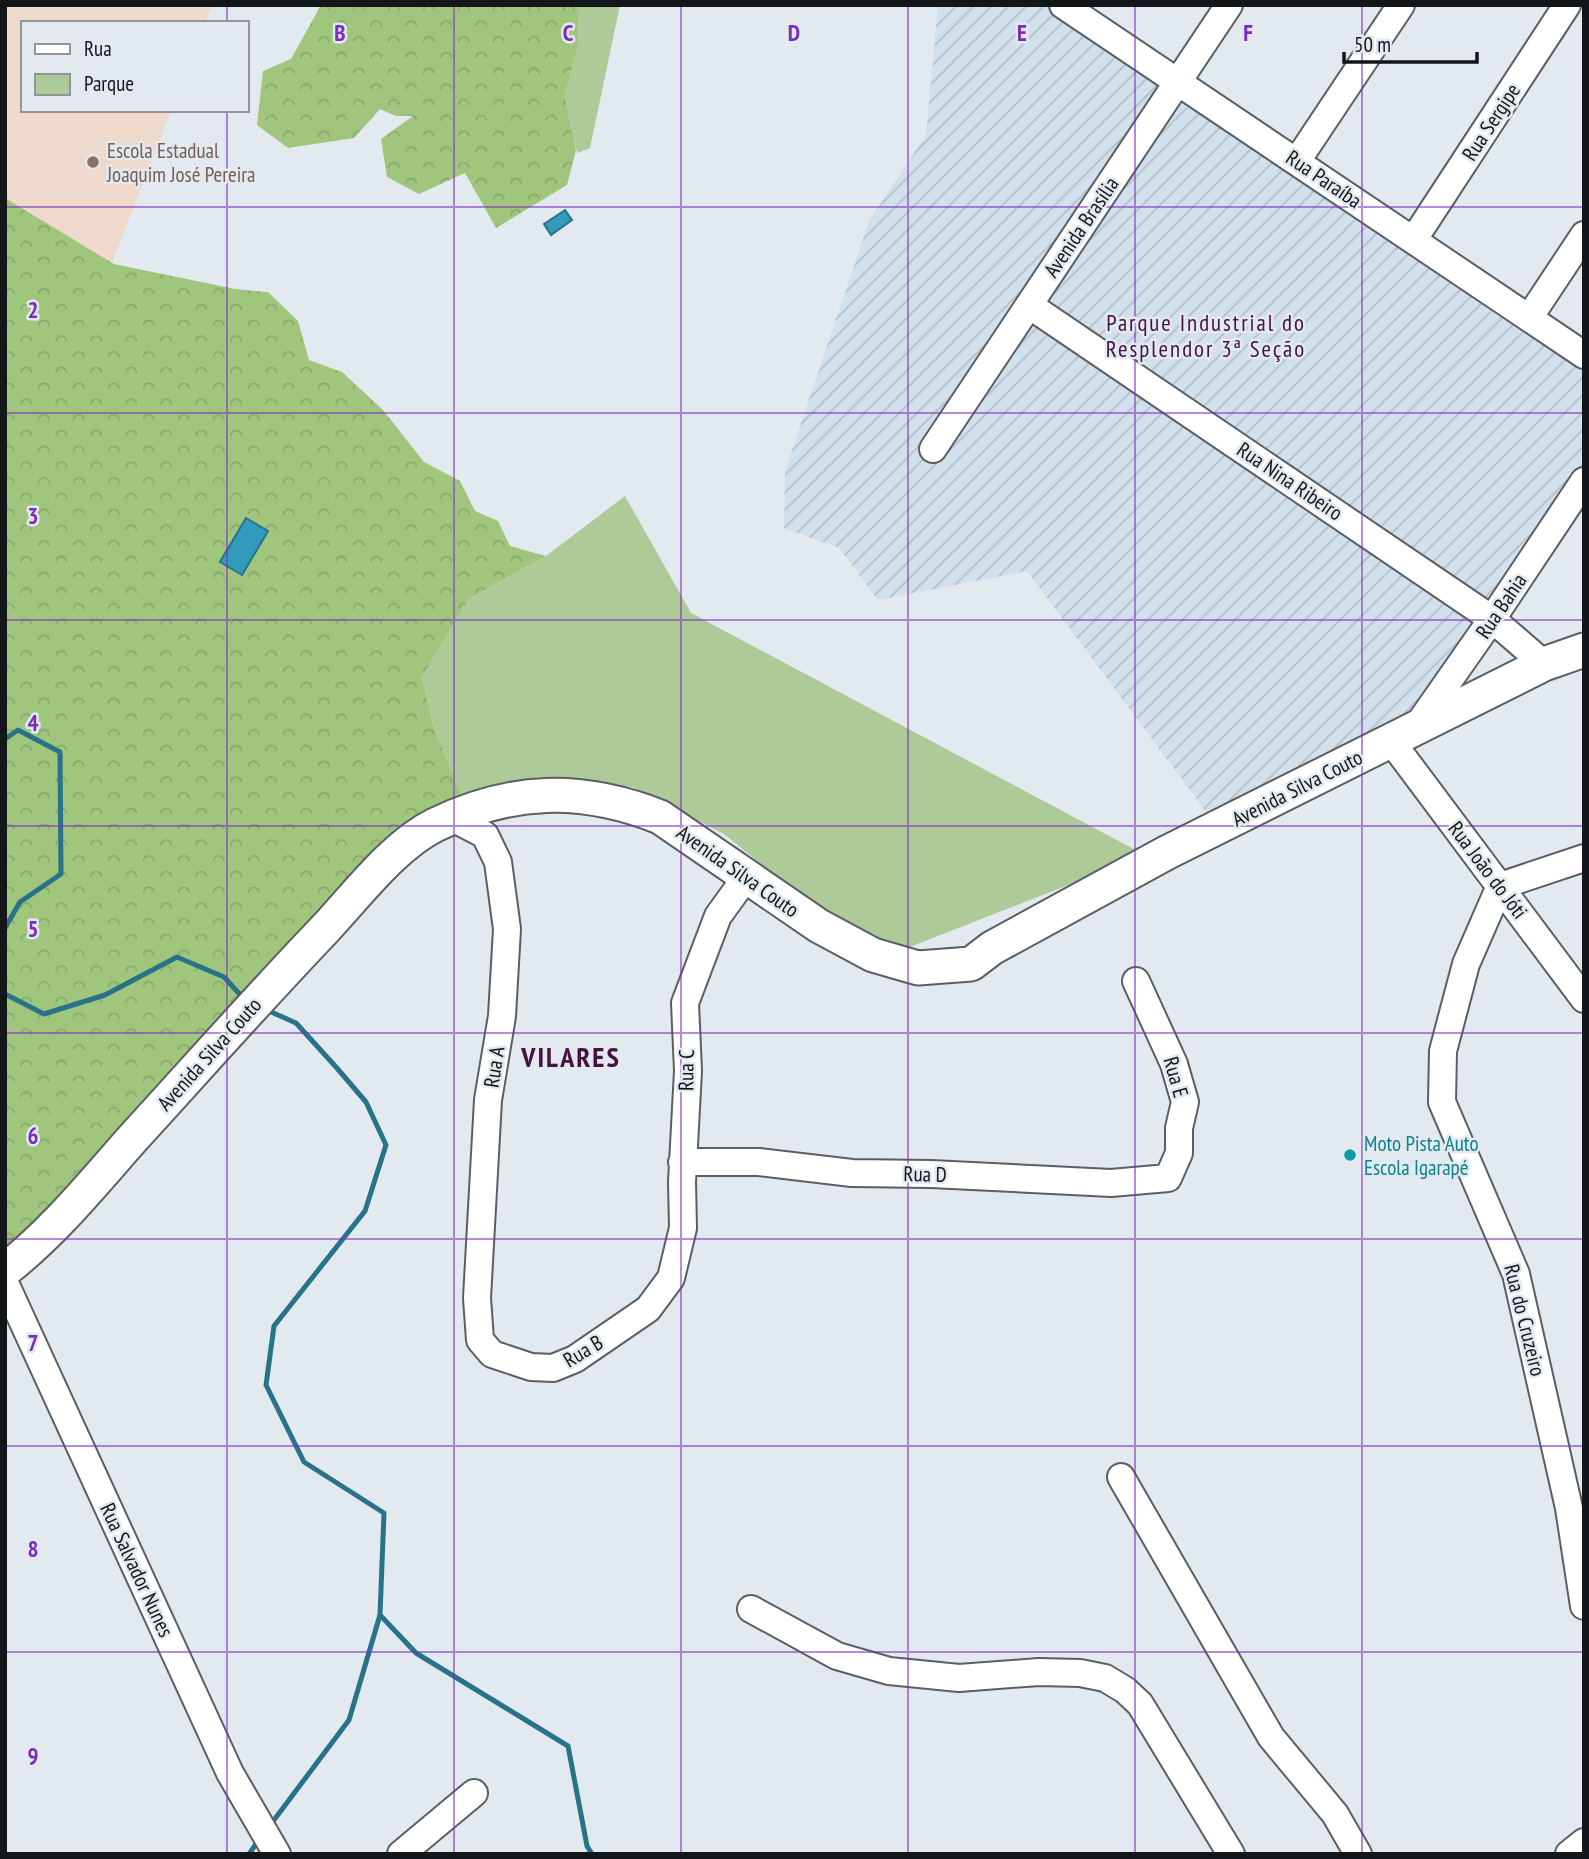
<svg xmlns="http://www.w3.org/2000/svg" width="1589" height="1859" viewBox="0 0 1589 1859" font-family="'PT Sans Narrow',sans-serif">
  <style>
    .industrial { fill: url(#industrial-furrows) }
    .education { fill: #efd9cc }
    .green { fill: #afca99 }
    .forest { fill: url(#forest-crowns) }
    .water { fill: #329bbb; stroke: #29738a; stroke-width: 2 }
    .lines { fill: none; stroke-linecap: round; stroke-linejoin: round }
    .stream { stroke: #29738a; stroke-width: 5 }
    .minor-casing { stroke: #595f64; stroke-width: 30 }
    .major-casing { stroke: #595f64; stroke-width: 37 }
    .minor { stroke: #fff; stroke-width: 26 }
    .major { stroke: #fff; stroke-width: 33 }
    .grid { fill: none; stroke: #7b2cbf; stroke-width: 2; stroke-opacity: 0.55 }
    .education-dot { fill: #8d6e63; stroke: #e2e9ef; stroke-width: 2.5 }
    .culture-dot { fill: #0f9aa8; stroke: #e2e9ef; stroke-width: 2.5 }
    .labels { text-anchor: middle; dominant-baseline: central; stroke-width: 5; stroke-linejoin: round; paint-order: stroke }
    .street-label { font-size: 21px; fill: #141719; stroke: #e2e9ef }
    .education-label { font-size: 21px; fill: #785e54; stroke: #e2e9ef; text-anchor: start }
    .culture-label { font-size: 21px; fill: #0d838f; stroke: #e2e9ef; text-anchor: start }
    .neighbourhood-label { font-size: 23px; letter-spacing: 2px; fill: #471240; stroke: #e2e9ef }
    .district-label { font-size: 28px; font-weight: bold; letter-spacing: 2px; fill: #471240; stroke: #e2e9ef }
    .grid-label { font-size: 23px; text-anchor: middle; font-weight: bold; fill: #7b2cbf; stroke: #e2e9ef; stroke-width: 5; stroke-linejoin: round; paint-order: stroke }
  </style>
  <defs>
    <pattern id="industrial-furrows" width="10" height="10" patternUnits="userSpaceOnUse" patternTransform="scale(1.75)"><rect width="10" height="10" fill="#d2e0ec"/><path d="M-1 1l2-2M0 10L10 0M9 11l2-2" fill="none" stroke="#b3bfca"/></pattern>
    <pattern id="forest-crowns" width="20" height="18" patternUnits="userSpaceOnUse" patternTransform="scale(1.75)"><rect width="20" height="18" fill="#a0c67e"/><path d="M2 6a3 3 0 1 1 6 0M12 15a3 3 0 1 1 6 0" fill="none" stroke="#89a96c"/></pattern>
  </defs>
  <rect width="100%" height="100%" fill="#e2e9ef"/>
  <path class="industrial" d="M938 5H1064L1584 353V476L1397 749 1224 836 1027 571 878 600 839 548 784 528 785 471 869 221 926 135Z"/>
  <path class="education" d="M5 5H212L205 23H23V110H171L112 263 5 199Z"/>
  <path class="green" d="M579 5H620L590 148 577 153 565 95 578 46Z
    M625 496 691 613 1145 855 902 950 825 916 724 834 633 787 527 782 463 800 433 724 422 677 469 599 546 556Z"/>
  <path class="forest" d="M321 5H579L578 46 565 95 576 150 567 185 496 228 465 173 419 194 387 177 381 139 413 116H396L380 109 354 138 288 148 257 125 263 71 291 59Z
    M5 198 114 264 235 289 268 292 298 321 309 360 342 372 383 410 424 462 460 481 475 511 498 521 510 546 546 556 469 599 422 677 433 724 463 800 143 1110 5 1253Z"/>
  <path class="water" d="M565 210 572 220 551 235 544 224Z
    M246 518 268 531 242 575 220 562Z"/>
  <g class="lines">
    <path class="stream" d="M5 739 18 730 60 752 61 874 20 902 5 928
      M5 994 44 1014 105 995 177 957 224 977 245 1000
      M269 1011 296 1023 336 1067 366 1102 386 1145 365 1211 274 1326 266 1385 304 1462 384 1513 380 1615 349 1720 274 1820
      M380 1615 416 1653 568 1746 587 1846 592 1854
      M249 1854 256 1844"/>
    <defs>
      <path id="minor" d="M1063 5 1584 355
        M1297 161 1401 5
        M1414 239 1567 5
        M1029 305 1492 619 1544 664
        M1529 318 1584 235
        M933 449 1229 5
        M1415 729 1492 619 1584 481
        M1391 741 1584 999
        M452 818 485 835 498 862 507 929 502 1016 488 1100 477 1298 480 1340 492 1354 531 1367 553 1368 575 1359 648 1309 671 1278 683 1228 682 1182 688 1071 685 1003 718 916 747 876
        M1500 886 1466 964 1443 1051 1442 1102 1516 1274 1569 1508 1584 1606
        M1500 886 1584 858
        M682 1162H759L852 1173 931 1174 1111 1183 1168 1178 1179 1153V1128L1185 1102 1174 1064 1136 981
        M5 1283 230 1773 277 1854
        M1121 1477 1271 1737 1335 1814 1358 1854
        M751 1609 837 1656 889 1671 959 1678 1039 1672 1080 1673 1105 1678 1125 1690 1140 1704 1231 1854
        M401 1854 474 1793
        M1569 1854 1584 1842"/>
      <path id="major" d="M5 1270C54 1232 93 1183 134 1137 197 1068 259 998 324 930 356 896 393 846 435 825 511 788 581 786 660 817L819 926 873 955 918 968 971 964 992 948 1166 853 1544 664 1584 650"/>
    </defs>
    <use href="#minor" class="minor-casing"/>
    <use href="#major" class="major-casing"/>
    <use href="#minor" class="minor"/>
    <use href="#major" class="major"/>
  </g>
  <path class="grid" d="M227 5V23M454 5V1854M681 5V1854M908 5V1854M1135 5V1854M1362 5V1854M227 110V1854M5 207H1584M5 413H1584M5 620H1584M5 826H1584M5 1033H1584M5 1239H1584M5 1446H1584M5 1652H1584"/>
  <circle class="education-dot" cx="93" cy="162" r="7"/>
  <circle class="culture-dot" cx="1350" cy="1155" r="7"/>
  <g class="labels">
    <g class="street-label">
      <text transform="translate(1491 122) rotate(-57)">Rua Sergipe</text>
      <text transform="translate(1324 179) rotate(34)">Rua Paraíba</text>
      <text transform="translate(1081 227) rotate(-56)">Avenida Brasília</text>
      <text transform="translate(1290 481) rotate(34)">Rua Nina Ribeiro</text>
      <text transform="translate(1501 606) rotate(-56)">Rua Bahia</text>
      <text transform="translate(1297 788) rotate(-27)">Avenida Silva Couto</text>
      <text transform="translate(1488 870) rotate(53)">Rua João do Jóti</text>
      <text transform="translate(738 871) rotate(35)">Avenida Silva Couto</text>
      <text transform="translate(209 1054) rotate(-48)">Avenida Silva Couto</text>
      <text transform="translate(494 1067) rotate(-81)">Rua A</text>
      <text transform="translate(686 1070) rotate(-89)">Rua C</text>
      <text transform="translate(1176 1077) rotate(74)">Rua E</text>
      <text transform="translate(925 1174) rotate(1)">Rua D</text>
      <text transform="translate(1525 1320) rotate(76)">Rua do Cruzeiro</text>
      <text transform="translate(583 1351) rotate(-31)">Rua B</text>
      <text transform="translate(137 1570) rotate(65)">Rua Salvador Nunes</text>
    </g>
    <g class="education-label">
      <text x="107" y="150">Escola Estadual<tspan x="107" dy="24">Joaquim José Pereira</tspan></text>
    </g>
    <g class="culture-label">
      <text x="1364" y="1143">Moto Pista Auto<tspan x="1364" dy="24">Escola Igarapé</tspan></text>
    </g>
    <g class="neighbourhood-label">
      <text x="1206" y="322">Parque Industrial do<tspan x="1206" dy="26">Resplendor 3ª Seção</tspan></text>
    </g>
    <g class="district-label">
      <text x="571" y="1056">VILARES</text>
    </g>
  </g>
  <g class="grid-label">
    <text x="340" y="41">B</text>
    <text x="568" y="41">C</text>
    <text x="794" y="41">D</text>
    <text x="1022" y="41">E</text>
    <text x="1248" y="41">F</text>
    <text x="33" y="318">2</text>
    <text x="33" y="524">3</text>
    <text x="33" y="731">4</text>
    <text x="33" y="937">5</text>
    <text x="33" y="1144">6</text>
    <text x="33" y="1351">7</text>
    <text x="33" y="1557">8</text>
    <text x="33" y="1764">9</text>
  </g>
  <rect width="1589" height="1859" fill="none" stroke="#141719" stroke-width="14"/>
  <rect x="21" y="21" width="228" height="91" fill="#e2e9ef" stroke="#909599" stroke-width="2"/>
  <rect x="35" y="44" width="35" height="10" fill="#ffffff" stroke="#909599" stroke-width="2"/>
  <text x="84" y="56" font-size="21" fill="#141719">Rua</text>
  <rect x="35" y="74" width="35" height="21" fill="#afca99" stroke="#909599" stroke-width="2"/>
  <text x="84" y="91" font-size="21" fill="#141719">Parque</text>
  <path d="M1344 52v10h133v-10" fill="none" stroke="#141719" stroke-width="3.5"/>
  <text x="1354" y="52" font-size="21" fill="#141719" stroke="#e2e9ef" stroke-width="5" paint-order="stroke">50 m</text>
</svg>
